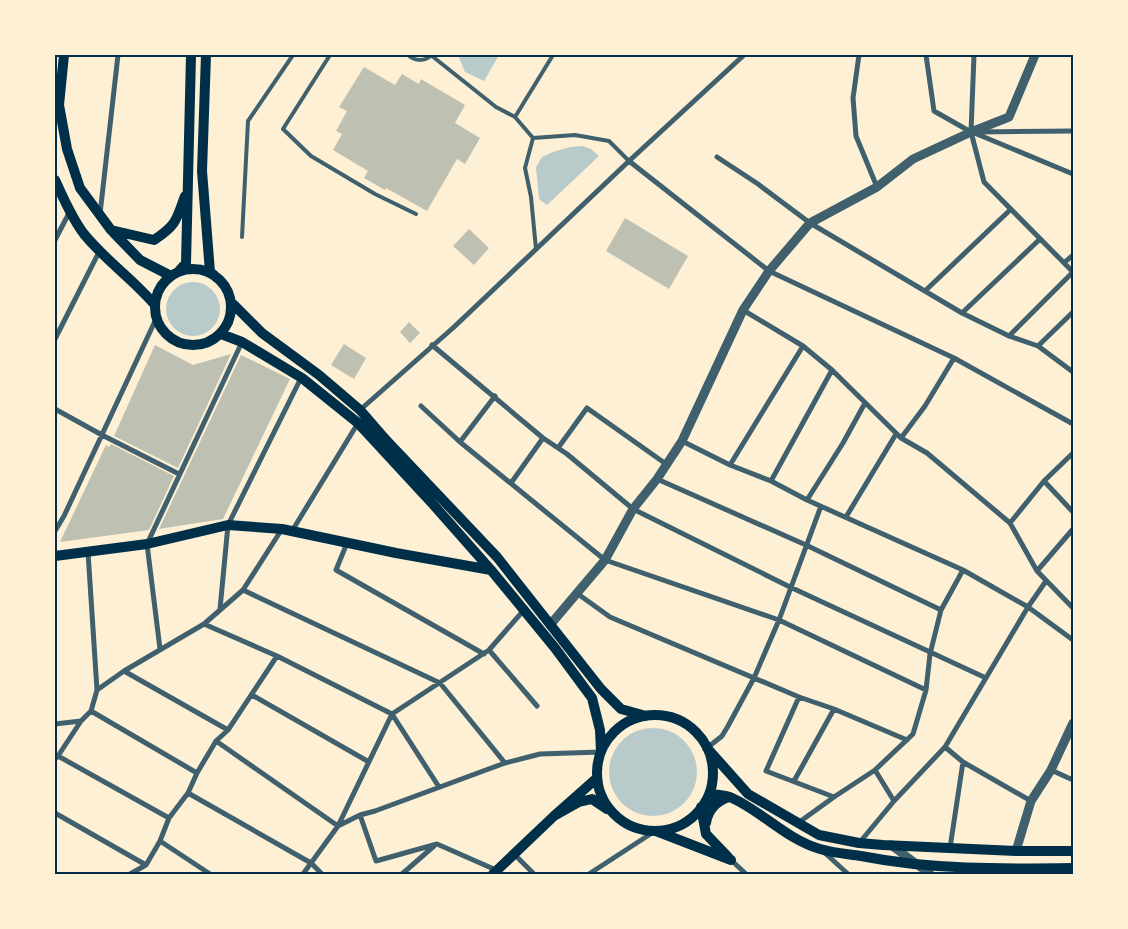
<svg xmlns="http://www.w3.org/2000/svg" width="1128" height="929" viewBox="0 0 1128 929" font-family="'PT Sans Narrow',sans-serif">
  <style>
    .green { fill: #b9caca }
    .building { fill: #bec0b2 }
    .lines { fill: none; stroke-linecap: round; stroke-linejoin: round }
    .service { stroke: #3f606c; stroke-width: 4 }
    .minor { stroke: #3f606c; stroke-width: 5 }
    .tertiary { stroke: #3f606c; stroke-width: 9 }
    .secondary { stroke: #003049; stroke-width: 10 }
    .neatline { fill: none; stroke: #003049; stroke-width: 2 }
  </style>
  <rect width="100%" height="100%" fill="#fdf0d5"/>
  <path class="green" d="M458 55H499L484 81 465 72Z
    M583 146 591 149 599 156 547 205 539 199 536 167 542 157 553 152 570 147Z
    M166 309a27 27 0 1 1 54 0a27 27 0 1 1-54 0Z
    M609 772a44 44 0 1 1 88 0a44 44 0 1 1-88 0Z"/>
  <path class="building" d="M364 67 395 85 402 74 419 84 421 79 465 105 455 123 480 138 465 164 457 159 427 211 386 188 385 190 364 178 368 171 333 150 342 134 336 131 347 111 339 107Z
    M625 218 688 256 669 289 606 251Z
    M469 229 489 248 474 265 453 246Z
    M409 322 420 333 410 343 400 332Z
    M344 344 366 358 354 379 331 365Z
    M155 345 193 365 231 354 178 468 114 436Z
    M241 355 290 379 223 519 159 529Z
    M111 444 174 476 149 530 60 542 106 445 109 447Z"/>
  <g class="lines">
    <path class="service" d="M330 55 283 129 311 156 375 194 416 214
      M408 55C416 62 425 61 432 55
      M432 56 496 107 515 117
      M533 138 515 117 553 55
      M242 237 248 121 293 55
      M536 249 531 197 525 168 533 138 575 135 609 141 629 161"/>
    <path class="minor" d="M859 55 853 98 856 136 877 187
      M926 55 934 111 971 132 984 182 1073 272
      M971 132 974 55
      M972 132 1073 174
      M977 132 1073 131
      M717 157 758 184 810 223 962 313 1009 336 1038 346 1073 372
      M629 161 769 271 954 358 1073 424
      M100 214 118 55
      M55 240 69 213
      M1064 263 1073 255
      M925 291 1010 210
      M743 310 803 346 832 370 901 438 927 453 1010 523 1037 571 1073 608
      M962 313 1040 239
      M1009 336 1073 272
      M55 339 100 250
      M432 345 543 438 567 454 633 509 790 587 986 678
      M1038 346 1073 312
      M421 406 460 442 605 560 779 620 926 690
      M55 409 102 435 179 474
      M360 410 454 327 629 161 744 55
      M901 438 925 406 954 358
      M682 441 730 465 771 481 807 500 963 570 1028 607 1073 640
      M460 442 495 396
      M558 448 587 408 666 464
      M730 465 803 346
      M657 479 806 545 941 610
      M771 481 832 370
      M1044 481 1073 512
      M511 483 543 438
      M807 500 843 443 865 403
      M846 517 896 434
      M1010 523 1044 481 1073 453
      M55 531 64 516 156 319
      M292 531 358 423
      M347 543 336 570 484 654
      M88 552 97 690
      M1037 571 1073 529
      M243 590 440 683 505 763
      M578 594 610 617 799 697 834 709 907 740
      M220 609 228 525 301 378
      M204 624 277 656 392 714 439 787
      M160 649 147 544 242 342
      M489 650 537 706
      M124 671 228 730
      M252 695 369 762
      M799 697 766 771 834 797
      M91 711 197 773
      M55 724 81 721
      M216 741 338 826 392 714 489 650 523 611
      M945 747 963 762 1031 801
      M707 748 722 736 728 726 754 678 779 620 821 506
      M58 756 169 818
      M55 759 58 756 81 721 91 711 97 690 124 671 204 624 243 590 282 529
      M875 770 894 801
      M1051 770 1073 780
      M794 781 834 709
      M188 793 311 863 322 874
      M55 813 146 865
      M360 815 376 861 437 844 496 870
      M798 823 834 797 875 770 913 734 926 690 930 654 941 610 963 570
      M160 841 210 874
      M860 842 894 801 945 747 1028 607 1046 581
      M950 848 963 762
      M825 853 848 874
      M515 855 534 874
      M731 860 746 874
      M130 874 146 865 160 841 169 818 188 793 197 773 216 741 228 730 277 656
      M303 874 338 826 360 815 375 811 505 763 540 754 601 752
      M402 874 434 846
      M589 874 655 831"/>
    <path class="tertiary" d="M550 625 605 560 633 509 657 479 682 441 743 310 769 271 810 223 877 187 913 159 971 132 1009 117 1035 55
      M891 845 930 874
      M1016 851 1031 801 1051 770 1073 723"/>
    <path class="secondary" d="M64 55 59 105 67 149 80 188 111 230 140 260 171 276
      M206 55 202 171 210 272 214 275
      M55 180C64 199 71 217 84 234 105 260 133 279 155 305
      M111 230 154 240C177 225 176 220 185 196
      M155 307a38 38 0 1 1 76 0a38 38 0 1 1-76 0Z
      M179 271 186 263 191 55
      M231 302 262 333 319 375 360 410 386 440 497 557 601 689 621 709 646 716
      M221 334 242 342 302 378 358 423 431 502 491 570 555 648 592 698 600 730 601 752
      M55 556 147 544 228 525 282 529 396 553 491 570
      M597 773a58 58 0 1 1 116 0a58 58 0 1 1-116 0Z
      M707 748 748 794 819 835 859 843 883 845 1016 851H1073
      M597 778 554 816 579 802 592 799 607 809
      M705 802 713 794C719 795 726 795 732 798 763 812 786 839 820 849 833 853 848 854 861 856 932 870 1001 869 1073 868
      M701 807 706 834 728 857
      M706 823C708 810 717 801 729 797
      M656 831 731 860
      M493 874 554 816"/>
  </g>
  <rect width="1128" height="929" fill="none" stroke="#fdf0d5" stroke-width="112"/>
  <rect x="56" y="56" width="1016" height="817" class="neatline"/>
</svg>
